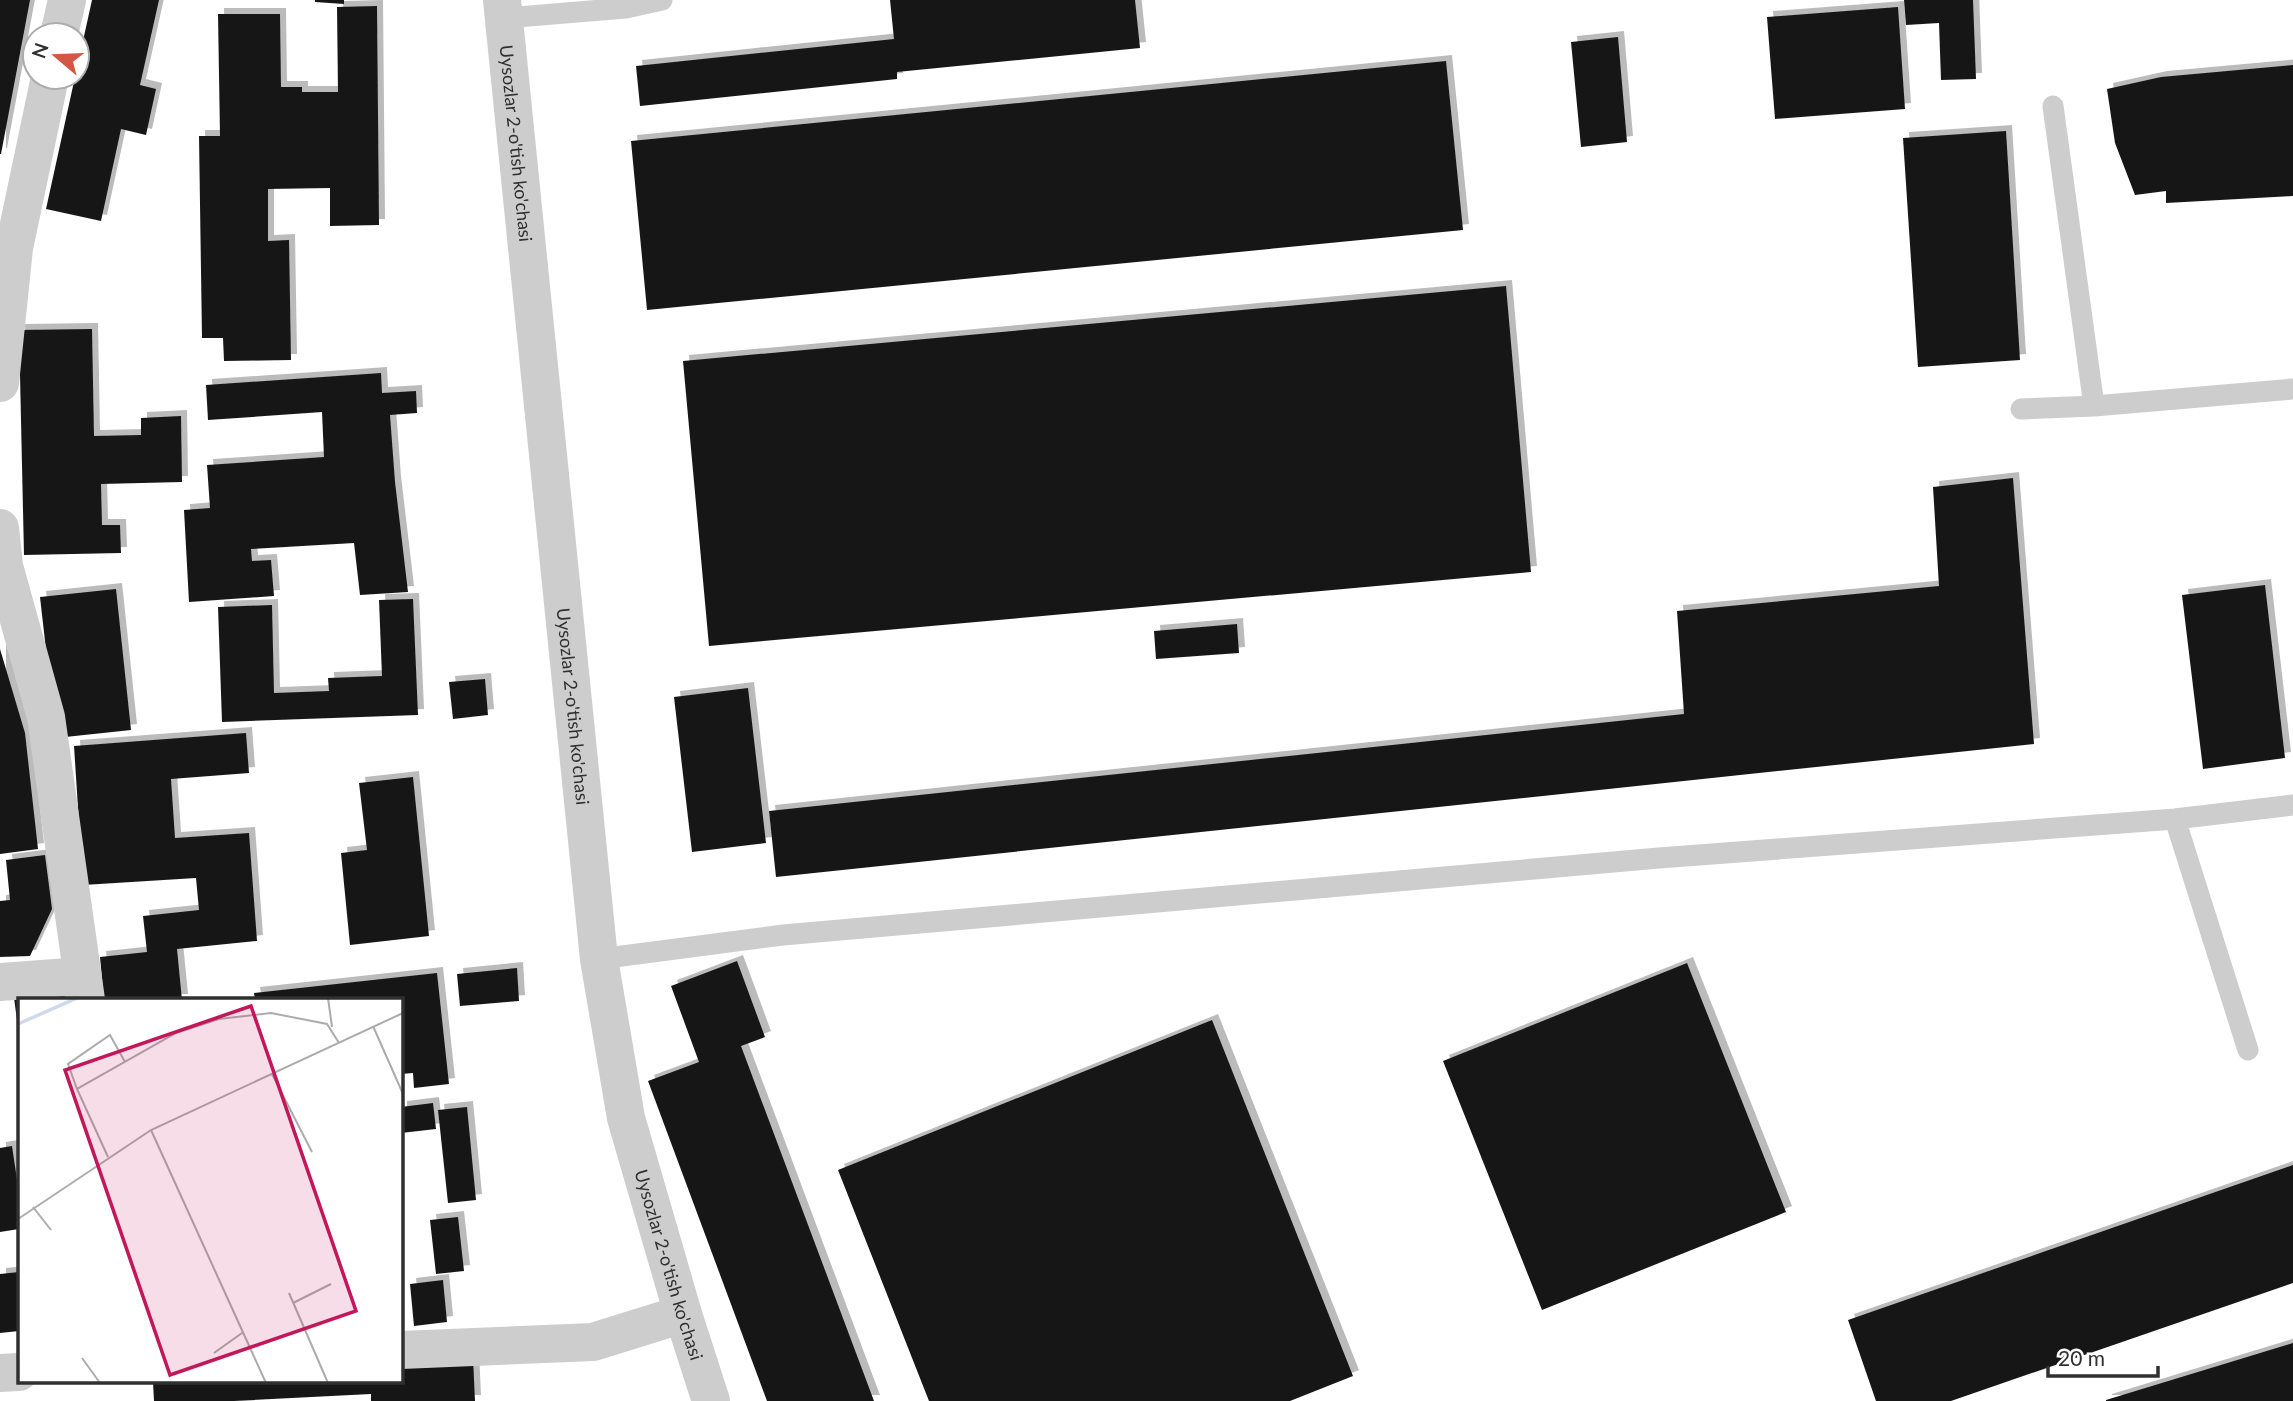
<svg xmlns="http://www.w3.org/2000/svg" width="2293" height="1401" viewBox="0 0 2293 1401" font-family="Lato,sans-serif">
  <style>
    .building { fill: #171717; filter: url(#shadow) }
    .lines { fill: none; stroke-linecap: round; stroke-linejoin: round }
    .service { stroke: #cdcdcd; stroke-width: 21 }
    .minor { stroke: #cdcdcd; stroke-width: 38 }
    .tertiary { stroke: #cdcdcd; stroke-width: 38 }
    .labels { text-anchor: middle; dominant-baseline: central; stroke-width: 7; stroke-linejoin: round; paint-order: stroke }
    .street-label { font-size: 18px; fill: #303030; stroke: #fff }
    .inset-river { fill: none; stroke: #ced9e9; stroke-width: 3.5 }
    .inset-road { fill: none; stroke: #acacac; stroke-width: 2 }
    .view { fill: #c2185b; fill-opacity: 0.15; stroke: #c2185b; stroke-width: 3.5 }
    .inset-edge { fill: none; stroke: #303030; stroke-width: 3.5 }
  </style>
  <defs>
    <filter id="shadow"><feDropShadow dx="6" dy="-6" stdDeviation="0" flood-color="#0004"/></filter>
  </defs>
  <rect width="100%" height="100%" fill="#fff"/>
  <path class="building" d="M0 0H30L1 154H0Z
    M92 0H159L140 85 156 89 146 135 121 129 101 221 46 209 75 77H77V68Z
    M315 0H344V4L315 2Z
    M890 0H1135L1140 48 897 72V79L640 106 636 66 894 39Z
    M1904 0H1973L1976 79 1941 80 1939 23 1906 25Z
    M377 6 379 225 330 226V188L268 189V241L289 240 291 360 224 361 223 338H202L199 136H220L218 14H280L281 87H302V92H338L337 7Z
    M1898 7 1905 109 1775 119 1767 17Z
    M1618 37 1627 142 1581 147 1571 42Z
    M1446 61 1463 230 647 310 631 141Z
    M2293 65V196L2166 203V191L2135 195 2115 143 2107 89 2161 77Z
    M2006 131 2020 360 1918 367 1903 138Z
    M1506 286 1531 572 709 646 683 361Z
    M92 329 94 436 141 435V418L181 416 182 482 101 484 102 525H120L121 553 24 555 19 330Z
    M381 373 382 393 416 391 417 413 390 415 395 482 408 592 360 595 354 543 251 549 252 561 271 560 274 596 189 602 184 510 210 508 207 465 324 457 322 412 208 420 206 385Z
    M2013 478 2034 744 776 877 769 811 1684 714 1677 611 1939 586 1933 487Z
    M2265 585 2285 758 2203 769 2182 595Z
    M116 589 131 730 56 738 40 597Z
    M413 599 418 715 222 722 218 607 272 605 274 693 329 691 328 678 382 676 379 600Z
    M1237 624 1239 653 1156 659 1154 631Z
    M0 649 25 733 38 849 0 854Z
    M485 679 488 715 453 719 449 682Z
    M748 688 766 843 692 852 674 697Z
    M246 733 249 773 171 779 175 838 249 833 257 941 177 949 182 1000H104L100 957 147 952 143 916 199 910 196 878 83 885 74 746Z
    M413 777 429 936 350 945 341 853 367 850 359 783Z
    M45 855 52 909 30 956 0 957V901L10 900 6 860Z
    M737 961 765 1037 741 1046 874 1401H767L648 1081 699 1062 671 986Z
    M1687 963 1786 1212 1542 1310 1443 1061Z
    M517 968 519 1001 460 1006 457 974Z
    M437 973 449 1084 414 1088 413 1073 401 1074V1000H255L254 993Z
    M64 984 66 1000H19V1028H18L13 990Z
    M1212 1020 1353 1376 1290 1401H929L838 1170Z
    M433 1103 436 1129 401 1133V1107Z
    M467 1107 476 1200 448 1203 438 1110Z
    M12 1146 19 1193V1229L0 1232V1148Z
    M2293 1165V1283L1951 1401H1876L1848 1320Z
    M458 1217 464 1271 436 1274 430 1220Z
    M19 1272V1331L0 1333V1274Z
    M443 1280 447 1322 414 1326 410 1284Z
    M2293 1343V1401H2106V1400Z
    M473 1358 475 1401H371V1394L234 1401H154L153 1382H401V1362Z"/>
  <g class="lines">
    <path class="service" d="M504 18 626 8 662 0
      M2053 106 2094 406
      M2021 409 2094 406 2293 389
      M2175 819 2248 1050
      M599 959 783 935 1659 858 2175 819 2293 805"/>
    <path class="minor" d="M59 35 67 0
      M0 383 14 248 50 77
      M0 528 4 566 46 717 86 1000
      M0 982 82 976
      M401 1350 593 1342 683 1314
      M0 1373 19 1372"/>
    <path class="tertiary" id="s1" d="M502 0 599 959 626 1118 683 1314 711 1401"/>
  </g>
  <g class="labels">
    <g class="street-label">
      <text stroke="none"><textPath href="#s1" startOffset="144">Uysozlar 2-o'tish ko'chasi</textPath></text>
      <text stroke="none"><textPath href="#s1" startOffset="710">Uysozlar 2-o'tish ko'chasi</textPath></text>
      <text stroke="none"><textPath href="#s1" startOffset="1278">Uysozlar 2-o'tish ko'chasi</textPath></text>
    </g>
  </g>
  <g transform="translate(18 998)">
    <rect width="385" height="385" fill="#fff"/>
    <path class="inset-river" d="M0 26 59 0"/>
    <path class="inset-road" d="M310 0 314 29M355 28 385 96M254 76 294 154M59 91 50 66 92 37 107 64M133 132 248 385M90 159 59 91 158 35 201 21 253 15 309 26 321 45M15 209 33 232M0 221 133 132 385 15M271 295 310 385M275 305 313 286M196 355 224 335M64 360 82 385"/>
    <path class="view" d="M233 8 338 313 152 377 47 72Z"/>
    <rect width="385" height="385" class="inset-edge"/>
  </g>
  <g transform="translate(56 56) rotate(289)"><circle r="33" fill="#ffffff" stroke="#acacac" stroke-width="2"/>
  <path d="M0-5L12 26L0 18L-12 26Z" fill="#d55644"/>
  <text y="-10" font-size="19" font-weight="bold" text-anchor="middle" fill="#303030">N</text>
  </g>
  <path d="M2048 1366v10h110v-10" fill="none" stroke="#303030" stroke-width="3.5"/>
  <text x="2058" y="1366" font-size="21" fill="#303030" stroke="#ffffff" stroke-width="5" paint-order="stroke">20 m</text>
</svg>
